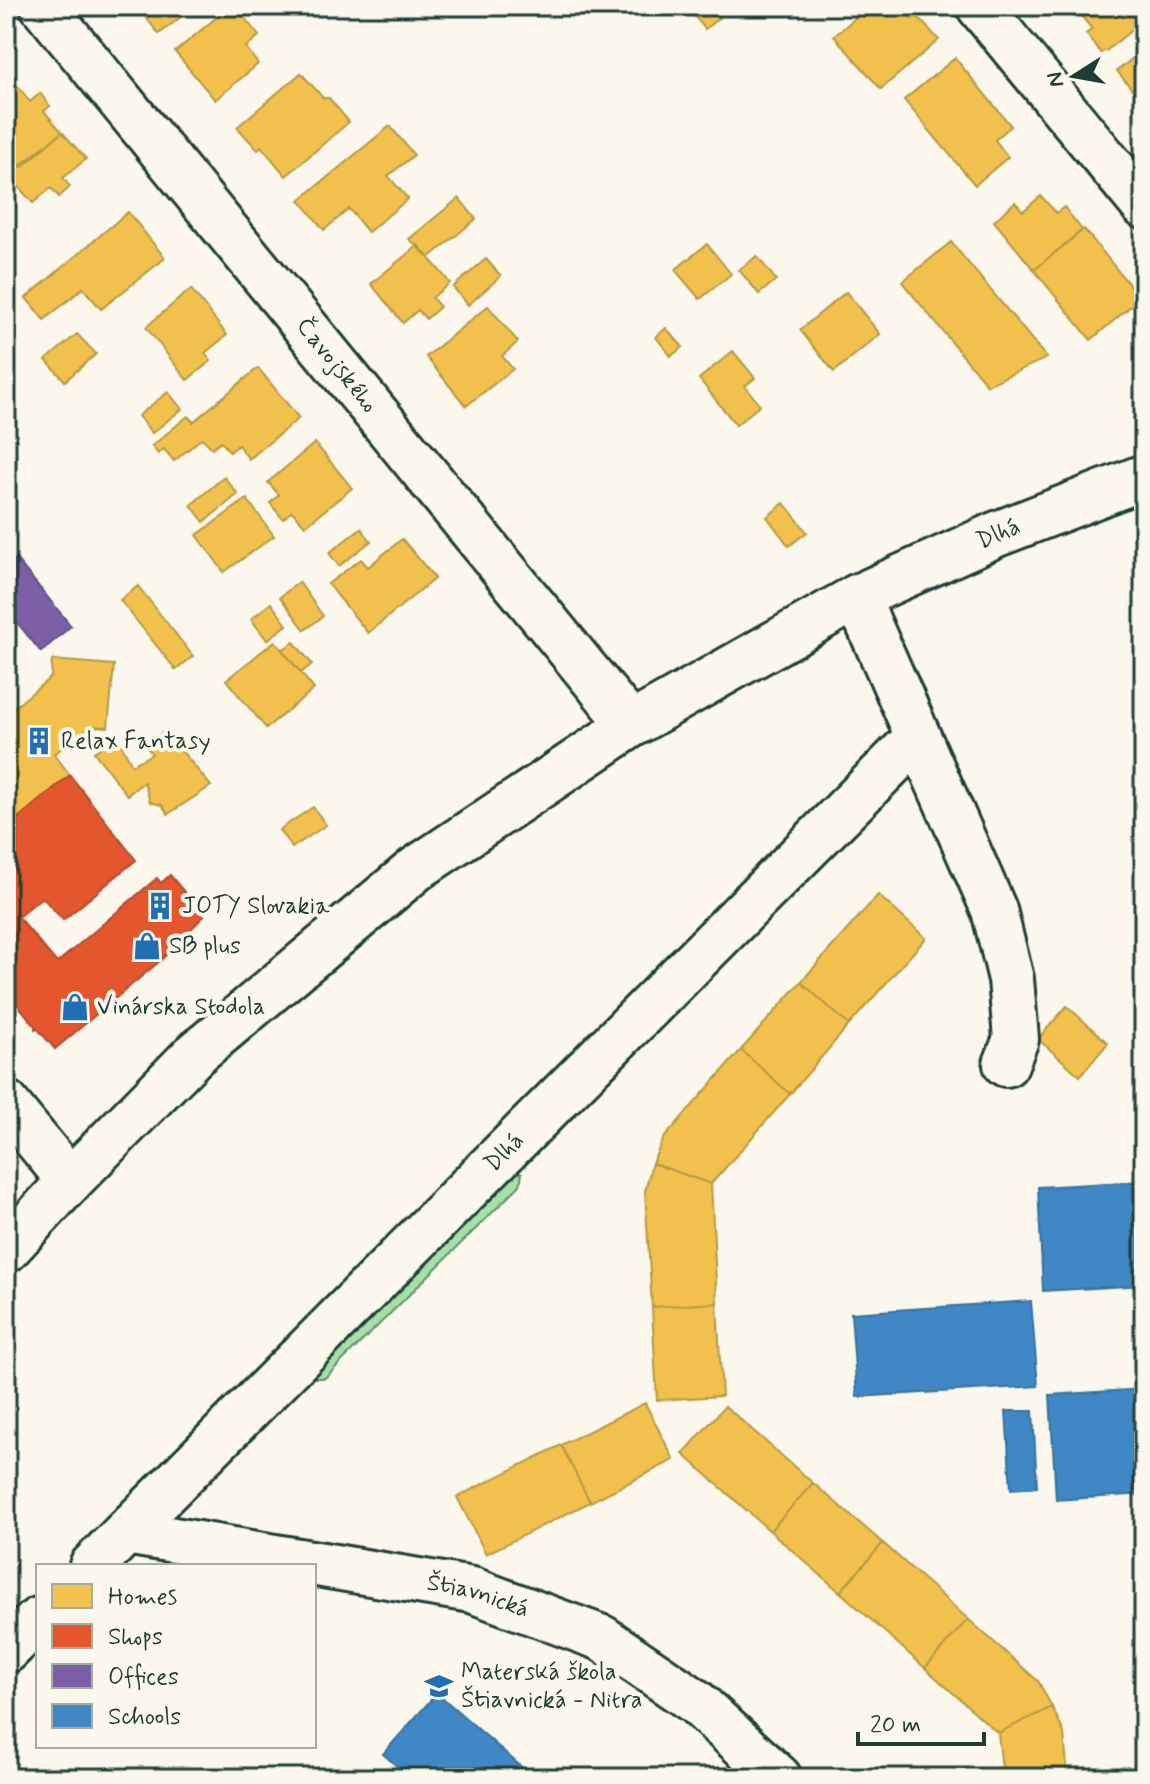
<svg xmlns="http://www.w3.org/2000/svg" width="1150" height="1784" viewBox="0 0 1150 1784" font-family="Mynerve,sans-serif">
  <style>
    .green { fill: #a5e1a7; stroke: #628f6e; stroke-width: 2 }
    .homes { fill: #f2c14e; stroke: #b39946; stroke-width: 2 }
    .shops { fill: #e4572e; stroke: #a94f30; stroke-width: 2 }
    .offices { fill: #7b5ea7; stroke: #5f5484; stroke-width: 2 }
    .schools { fill: #3f88c5; stroke: #35729a; stroke-width: 2 }
    .lines { fill: none; stroke-linecap: round; stroke-linejoin: round }
    .minor-casing { stroke: #1f3d34; stroke-width: 50 }
    .tertiary-casing { stroke: #1f3d34; stroke-width: 50 }
    .minor { stroke: #fbf7ec; stroke-width: 44 }
    .tertiary { stroke: #fbf7ec; stroke-width: 44 }
    .labels { text-anchor: middle; dominant-baseline: central; stroke-width: 8; stroke-linejoin: round; paint-order: stroke }
    .street-label { font-size: 24px; fill: #1f3d34; stroke: #fbf7ec }
    .poi-label { font-size: 24px; fill: #1f3d34; stroke: #fbf7ec; text-anchor: start }
  </style>
  <rect width="100%" height="100%" fill="#fbf7ec"/>
  <filter id="ink" filterUnits="userSpaceOnUse"><feTurbulence type="fractalNoise" baseFrequency=".0125" numOctaves="2"/><feDisplacementMap in="SourceGraphic" scale="16" xChannelSelector="R" yChannelSelector="G"/><feConvolveMatrix kernelMatrix="1 2 1 2 8 2 1 2 1" color-interpolation-filters="sRGB"/></filter>
  <g filter="url(#ink)">
    <path class="green" d="M510 1173H522L520 1185 325 1378H315V1366Z"/>
    <path class="homes" d="M137 6H195L159 34Z
      M230 6H235L259 36 246 47 258 64 215 100 175 52Z
      M690 6H733L705 29 688 8Z
      M869 6H900L912 19 916 15 939 40 881 89 834 36Z
      M1073 6H1144V20L1102 54 1086 34 1092 29Z
      M1144 49V104L1117 71Z
      M955 58 1011 126 995 140 1008 157 975 185 904 100Z
      M301 73 323 98H329L349 122 286 176 261 146 258 150 237 127Z
      M18 86 30 102 40 93 50 106 44 111 62 132 22 167 6 150V95Z
      M390 126 414 155 388 176 408 199 368 232 349 209 324 230 300 200Z
      M62 132 86 159 63 178 70 187 59 197 51 188 33 203 8 175Z
      M1041 196 1056 213 1064 207 1082 230 1034 270 994 221 1015 202 1023 211Z
      M459 198 476 219 429 258 409 239Z
      M128 212 165 258 101 309 83 288 44 320 26 298Z
      M1084 229 1140 298 1091 340 1034 270Z
      M951 242 1047 358 987 385 902 282Z
      M707 244 731 274 700 299 675 270Z
      M418 245 450 283 432 298 440 307 426 319 418 310 403 323 371 284Z
      M757 256 776 280 759 294 739 270Z
      M486 259 501 276 468 305 453 287Z
      M191 289 227 335 205 353 211 361 187 380 146 327Z
      M846 292 880 334 834 372 800 330Z
      M488 306 518 342 502 356 513 369 466 406 426 357Z
      M666 328 683 347 671 356 656 337Z
      M77 334 96 354 65 381 46 360Z
      M733 351 755 378 745 386 760 405 736 425 699 379Z
      M258 368 299 418 249 459 238 445 230 452 221 441 212 448 202 438 174 461 164 449 158 454 152 446 188 416 193 422Z
      M168 392 182 409 152 433 138 416Z
      M315 443 352 488 305 526 292 511 283 519 270 503 279 495 268 482Z
      M224 477 238 494 204 522 191 505Z
      M247 499 274 536 224 572 197 535Z
      M784 503 807 532 789 546 767 517Z
      M361 528 371 541 339 566 329 553Z
      M402 539 435 578 368 633 328 584 361 559 368 567Z
      M299 582 323 616 305 630 280 597Z
      M138 586 193 656 176 670 120 600Z
      M271 603 287 625 267 640 251 619Z
      M275 641 314 689 266 728 226 680Z
      M294 642 312 664 301 673 282 650Z
      M52 660 114 665 108 727 92 726 54 754 70 775 6 828V698L15 707 51 677Z
      M165 731 211 786 168 814 162 805 150 802 144 782 127 795 94 752 117 736 132 765 152 754 146 746Z
      M313 807 326 825 292 848 279 830Z
      M878 895 926 938 849 1025 801 982Z
      M801 982 849 1025 790 1094 741 1050Z
      M1067 1006 1108 1043 1080 1076 1038 1039Z
      M741 1050 790 1094 711 1184 652 1163 664 1138Z
      M652 1163 711 1184 717 1303 652 1307 645 1191Z
      M717 1303 722 1396 657 1400 652 1307Z
      M645 1403 674 1460 590 1502 561 1445Z
      M725 1406 813 1483 770 1531 683 1454Z
      M561 1445 590 1502 486 1554 457 1497Z
      M813 1483 883 1543 840 1592 770 1531Z
      M883 1543 968 1619 925 1668 840 1592Z
      M968 1619 1038 1681 1052 1707 998 1733 925 1668Z
      M1052 1707 1064 1733 1068 1778H1003L998 1733Z"/>
    <path class="shops" d="M70 775 136 860 63 920 42 897 18 917 57 963 157 878 161 883 170 875 204 916 160 961 55 1049 37 1028 35 1029V1026L6 990V853L9 850 6 847V828Z"/>
    <path class="offices" d="M16 559 71 626 41 652 6 609V567Z"/>
    <path class="schools" d="M1144 1181V1285L1043 1291 1038 1187Z
      M1031 1301 1038 1386 857 1397 851 1313Z
      M1144 1389V1494L1056 1500 1050 1395Z
      M1006 1411H1033L1037 1487 1011 1489Z
      M437 1693 534 1778H410L383 1754Z"/>
    <g class="lines">
      <defs>
        <g id="minor">
          <path id="s1" d="M43 6 631 725"/>
          <path d="M979 6 1144 206"/>
          <path d="M857 597 994 910 1011 979 1016 1039 1006 1064"/>
          <path d="M6 1103 70 1181"/>
          <path id="s2" d="M126 1532 472 1590 602 1638 696 1702 779 1778"/>
          <path id="s3" d="M92 1566 918 737"/>
          <path d="M6 1651 38 1620"/>
        </g>
        <g id="tertiary">
          <path id="s4" d="M6 1250 70 1181 194 1055 416 869 631 725 857 597 997 534 1144 477"/>
        </g>
      </defs>
      <use href="#minor" class="minor-casing"/>
      <use href="#tertiary" class="tertiary-casing"/>
      <use href="#minor" class="minor"/>
      <use href="#tertiary" class="tertiary"/>
    </g>
  </g>
  <defs>
    <symbol id="building-bare" viewBox="-9 -9 18 18"><path d="M-4-6H4V6H1V3H-1V6H-4ZM-2.5-4.3h1.7v1.8h-1.7ZM.8-4.3h1.7v1.8H.8ZM-2.5-1h1.7V.8h-1.7ZM.8-1h1.7V.8H.8Z" fill="#1f6fb2" stroke="#fbf7ec" stroke-width="2.5" paint-order="stroke"/></symbol>
    <symbol id="shop-bare" viewBox="-9 -9 18 18"><path d="M-5-2.5h2.3a2.7 3.5 0 0 1 5.4 0H5L5.5 6h-11ZM-1.5-2.5h3a1.5 2.3 0 0 0-3 0Z" fill="#1f6fb2" stroke="#fbf7ec" stroke-width="2.5" paint-order="stroke"/></symbol>
    <symbol id="school-bare" viewBox="-9 -9 18 18"><path d="M0-5L7-2L0 1L-7-2ZM-4 1L0 2.5L4 1V4Q0 6-4 4Z" fill="#1f6fb2" stroke="#fbf7ec" stroke-width="2.5" paint-order="stroke"/></symbol>
  </defs>
  <g fill-rule="evenodd">
    <use href="#building-bare" x="19" y="721" width="40" height="40"/>
    <use href="#building-bare" x="140" y="886" width="40" height="40"/>
    <use href="#shop-bare" x="127" y="926" width="40" height="40"/>
    <use href="#shop-bare" x="55" y="987" width="40" height="40"/>
    <use href="#school-bare" x="419" y="1666" width="40" height="40"/>
  </g>
  <g class="labels">
    <g class="street-label">
      <text stroke="none"><textPath href="#s1" startOffset="464">Čavojského</textPath></text>
      <text stroke="none"><textPath href="#s4" startOffset="1234">Dlhá</textPath></text>
      <text stroke="none"><textPath href="#s3" startOffset="584">Dlhá</textPath></text>
      <text stroke="none"><textPath href="#s2" startOffset="358">Štiavnická</textPath></text>
    </g>
    <g class="poi-label">
      <text x="61" y="741">Relax Fantasy</text>
      <text x="182" y="906">JOTY Slovakia</text>
      <text x="169" y="946">SB plus</text>
      <text x="97" y="1007">Vinárska Stodola</text>
      <text x="461" y="1672">Materská škola<tspan x="461" dy="28">Štiavnická - Nitra</tspan></text>
    </g>
  </g>
  <rect width="1150" height="1784" fill="none" stroke="#fbf7ec" stroke-width="32"/>
  <rect x="16" y="16" width="1118" height="1752" fill="none" stroke="#1f3d34" stroke-width="3" filter="url(#ink)"/>
  <rect x="36" y="1564" width="280" height="184" fill="#fbf7ec" stroke="#a3ada2" stroke-width="2"/>
  <rect x="52" y="1584" width="40" height="24" fill="#f2c14e" stroke="#a3ada2" stroke-width="2"/>
  <text x="108" y="1604" font-size="24" fill="#1f3d34">Homes</text>
  <rect x="52" y="1624" width="40" height="24" fill="#e4572e" stroke="#a3ada2" stroke-width="2"/>
  <text x="108" y="1644" font-size="24" fill="#1f3d34">Shops</text>
  <rect x="52" y="1664" width="40" height="24" fill="#7b5ea7" stroke="#a3ada2" stroke-width="2"/>
  <text x="108" y="1684" font-size="24" fill="#1f3d34">Offices</text>
  <rect x="52" y="1704" width="40" height="24" fill="#3f88c5" stroke="#a3ada2" stroke-width="2"/>
  <text x="108" y="1724" font-size="24" fill="#1f3d34">Schools</text>
  <g transform="translate(1074 76) rotate(259)" stroke="#fbf7ec" stroke-width="6" paint-order="stroke">
  <path d="M0-6L14 30L0 20L-14 30Z" fill="#1f3d34"/>
  <text y="-12" font-size="22" font-weight="bold" text-anchor="middle" fill="#1f3d34">N</text>
  </g>
  <path d="M858 1732v12h126v-12" fill="none" stroke="#1f3d34" stroke-width="4"/>
  <text x="870" y="1732" font-size="24" fill="#1f3d34" stroke="#fbf7ec" stroke-width="6" paint-order="stroke">20 m</text>
</svg>
